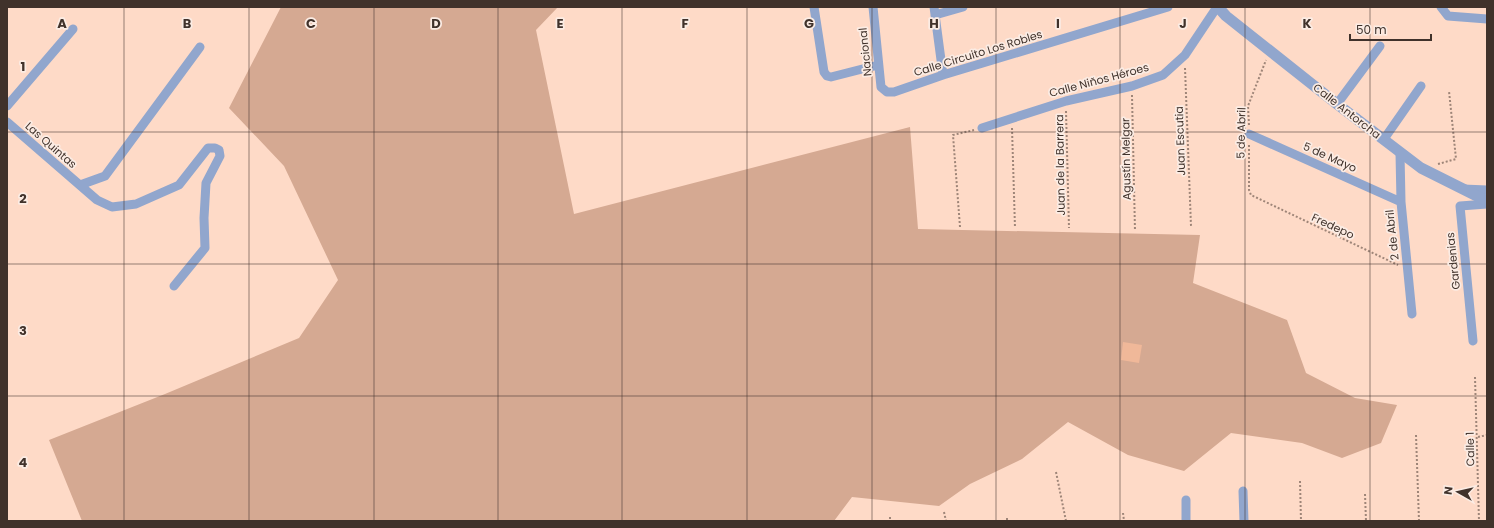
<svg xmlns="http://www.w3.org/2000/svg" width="1494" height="528" viewBox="0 0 1494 528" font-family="Poppins,sans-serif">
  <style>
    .green { fill: #d5a992 }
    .building { fill: #f0b899 }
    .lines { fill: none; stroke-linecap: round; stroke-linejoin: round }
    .path { stroke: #9e8578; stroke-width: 2; stroke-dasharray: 2 2; stroke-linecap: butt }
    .minor { stroke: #91a6cd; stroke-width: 9 }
    .tertiary { stroke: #91a6cd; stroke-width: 11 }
    .grid { fill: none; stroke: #40322b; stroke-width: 1; stroke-opacity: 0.55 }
    .labels { text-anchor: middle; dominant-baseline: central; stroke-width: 3.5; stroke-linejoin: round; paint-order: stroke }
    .street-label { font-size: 11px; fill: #40322b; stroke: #fbece4 }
    .grid-label { font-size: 13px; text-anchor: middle; font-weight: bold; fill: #40322b; stroke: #fbece4; stroke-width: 3.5; stroke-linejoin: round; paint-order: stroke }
  </style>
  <rect width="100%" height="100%" fill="#fedac7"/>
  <path class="green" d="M281 7H558L536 30 574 214 910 127 918 229 1200 235 1193 283 1287 320 1306 373 1355 398 1397 405 1381 443 1342 458 1302 443 1231 433 1184 471 1128 455 1068 422 1022 459 970 484 939 506 852 497 834 521H82L49 440 165 394 299 338 338 280 284 166 229 108Z"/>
  <path class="building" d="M1123 342 1142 345 1139 363 1121 360Z"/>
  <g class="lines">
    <path class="path" d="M1185 68 1191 226
      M1132 95 1135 231
      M1066 111 1069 228
      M1249 125 1248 106 1266 60
      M1012 128 1015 228
      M1249 145V190L1251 195 1398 265
      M1438 164 1456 159 1449 91
      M960 227 953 135 974 130
      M1475 377 1479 521
      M1416 435 1419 521
      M1478 437 1487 435
      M1056 472 1066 521
      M1300 481 1301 521
      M1365 494 1366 521
      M944 512 946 521
      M1123 513 1124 521
      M890 517V521
      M1007 518V521"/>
    <path class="minor" d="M814 7 824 72 827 76 831 77 878 65
      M873 7 881 87 887 92H894L943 75 1168 7
      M934 7 943 75
      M1441 7 1448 16 1487 19
      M935 15 963 7
      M1337 104 1380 46
      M7 106 73 29
      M7 122 97 200 112 207 136 204 179 185 208 148H215L219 150 220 156 206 183 204 218 205 248 174 286
      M982 128 1066 101 1132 86 1163 75 1185 55 1217 7
      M1249 134 1401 202
      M1384 139 1421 86
      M1400 153 1401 202 1412 314
      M80 185 105 176 200 47
      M1463 189 1487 190
      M1473 341 1460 206 1487 204
      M1243 491 1244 521
      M1186 500V521"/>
    <path class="tertiary" d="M1218 7 1226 16 1337 104 1421 168 1487 201"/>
  </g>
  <path class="grid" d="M124 7V521M249 7V521M374 7V521M498 7V521M622 7V521M747 7V521M872 7V521M996 7V521M1120 7V521M1245 7V521M1370 7V521M7 132H1487M7 264H1487M7 396H1487"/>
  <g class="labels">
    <g class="street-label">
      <text transform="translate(865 52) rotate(-96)">Nacional</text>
      <text transform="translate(978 53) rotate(-17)">Calle Circuito Los Robles</text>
      <text transform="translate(1099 80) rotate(-15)">Calle Niños Héroes</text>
      <text transform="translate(1347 111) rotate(38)">Calle Antorcha</text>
      <text transform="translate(1241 133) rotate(-89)">5 de Abril</text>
      <text transform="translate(1180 141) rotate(-92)">Juan Escutia</text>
      <text transform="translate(51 145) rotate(41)">Las Quintas</text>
      <text transform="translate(1330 157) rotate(24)">5 de Mayo</text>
      <text transform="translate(1126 159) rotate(-91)">Agustín Melgar</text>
      <text transform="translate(1060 165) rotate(-91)">Juan de la Barrera</text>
      <text transform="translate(1333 226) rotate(25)">Fredepo</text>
      <text transform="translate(1392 235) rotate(-96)">2 de Abril</text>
      <text transform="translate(1453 261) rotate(-96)">Gardenias</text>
      <text transform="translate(1470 449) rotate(-91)">Calle 1</text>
    </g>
  </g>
  <g class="grid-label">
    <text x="62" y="28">A</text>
    <text x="187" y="28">B</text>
    <text x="311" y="28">C</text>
    <text x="436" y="28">D</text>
    <text x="560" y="28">E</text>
    <text x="685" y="28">F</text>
    <text x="809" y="28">G</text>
    <text x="934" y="28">H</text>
    <text x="1058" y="28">I</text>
    <text x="1183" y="28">J</text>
    <text x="1307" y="28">K</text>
    <text x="23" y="71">1</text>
    <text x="23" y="203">2</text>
    <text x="23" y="335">3</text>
    <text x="23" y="467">4</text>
  </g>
  <rect width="1494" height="528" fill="none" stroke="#40322b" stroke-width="16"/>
  <g transform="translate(1458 492) rotate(278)" stroke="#fbece4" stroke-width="3" paint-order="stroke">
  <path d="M0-3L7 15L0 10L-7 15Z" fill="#40322b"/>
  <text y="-6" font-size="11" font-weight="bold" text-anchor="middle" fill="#40322b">N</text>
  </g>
  <path d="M1350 34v6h81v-6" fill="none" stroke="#40322b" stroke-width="2"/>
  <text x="1356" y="34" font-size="12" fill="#40322b" stroke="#fbece4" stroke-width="3" paint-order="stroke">50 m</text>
</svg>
